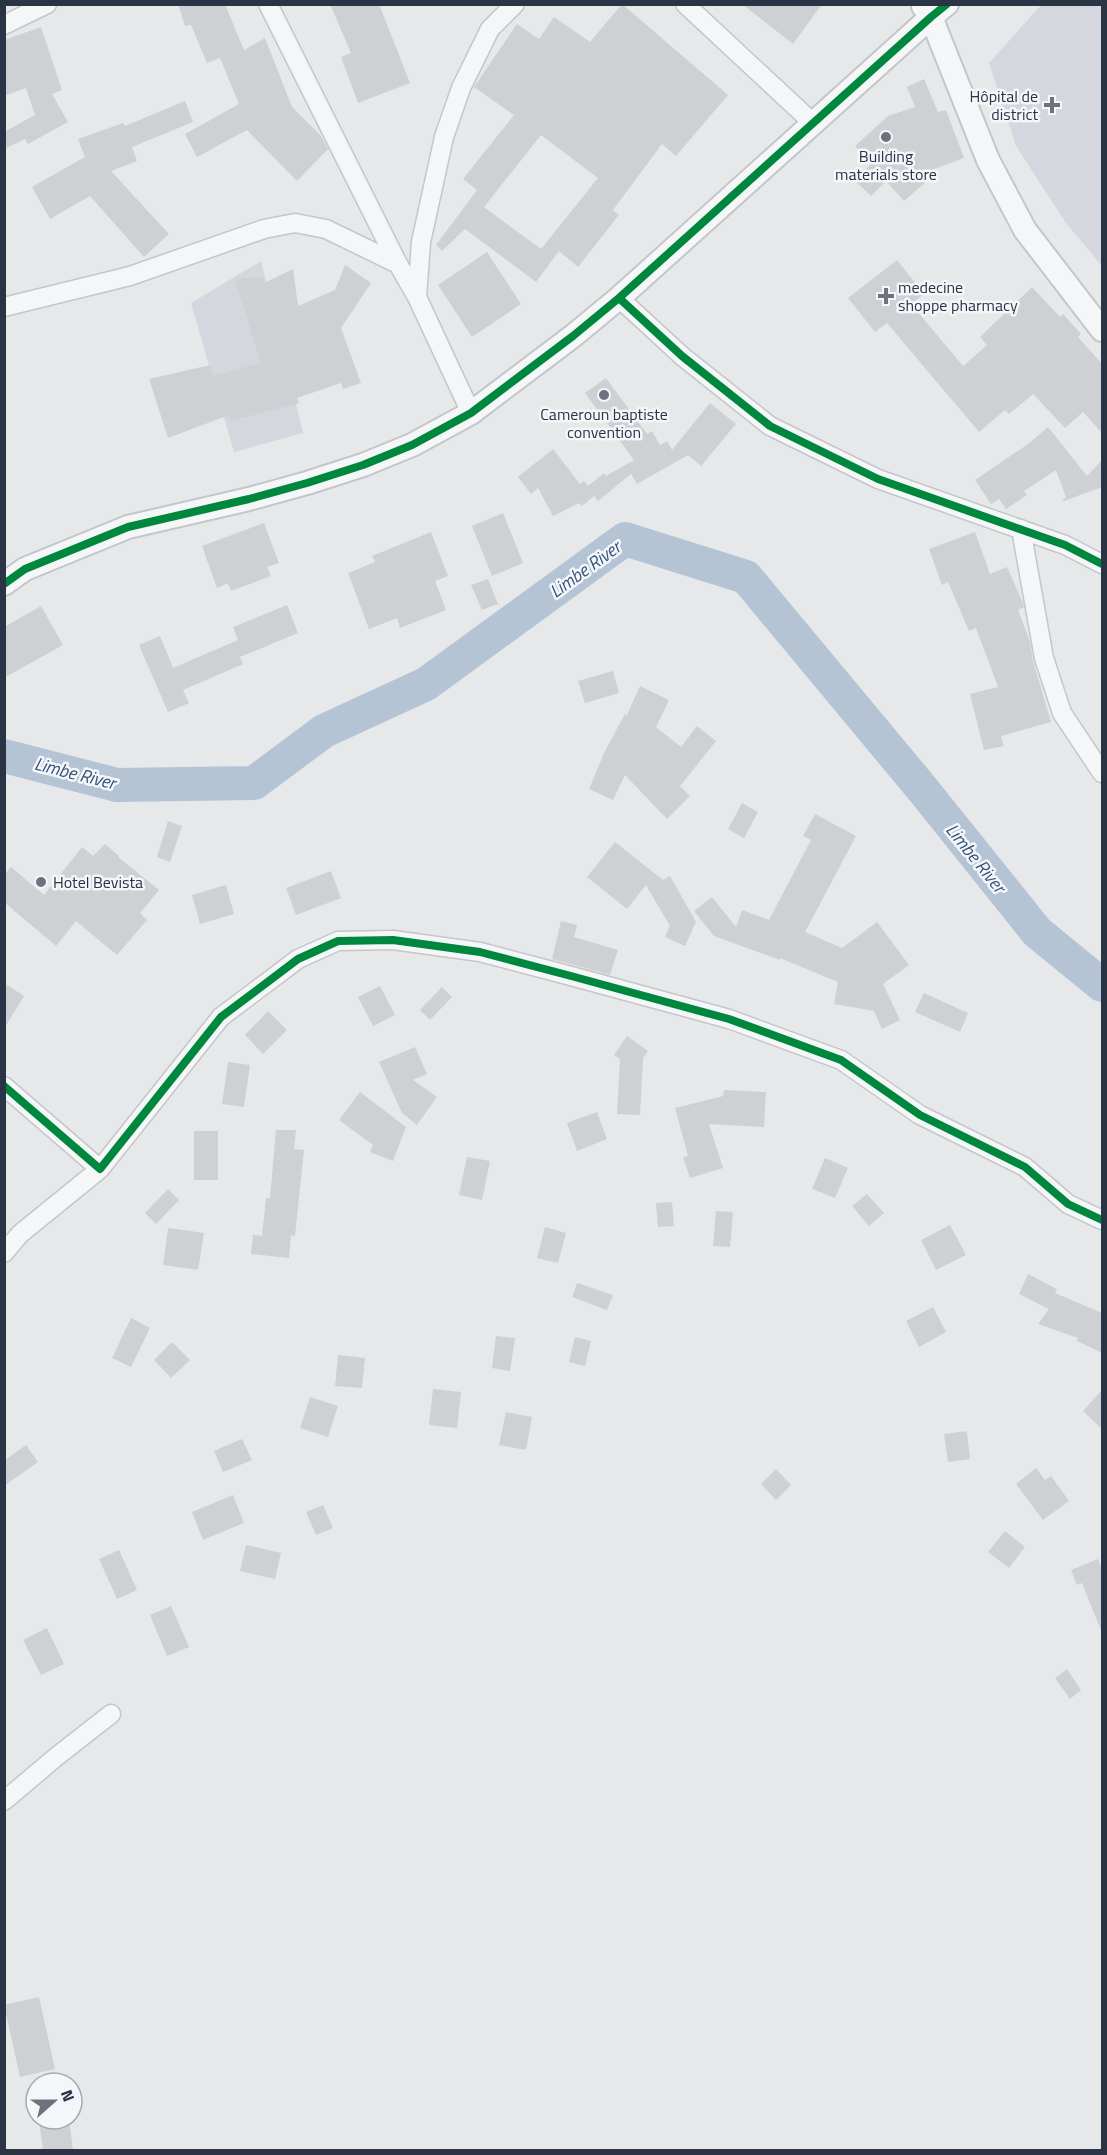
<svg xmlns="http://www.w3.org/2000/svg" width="1107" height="2155" viewBox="0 0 1107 2155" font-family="'Titillium Web',sans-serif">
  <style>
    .built { fill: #d4d7dd }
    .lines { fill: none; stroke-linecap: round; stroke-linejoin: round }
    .river { stroke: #b4c4d5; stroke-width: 34 }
    .building { fill: #ced0d3; fill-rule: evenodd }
    .minor-casing { stroke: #c4c6c8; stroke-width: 21 }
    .tertiary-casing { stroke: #c4c6c8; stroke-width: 26 }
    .minor { stroke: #f5f6f7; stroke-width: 18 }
    .tertiary { stroke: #f5f6f7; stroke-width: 22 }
    .cycleway-casing { stroke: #f4f6f9; stroke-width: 11 }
    .cycleway { stroke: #00873e; stroke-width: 8 }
    .poi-dot { fill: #6c737f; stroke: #f4f6f9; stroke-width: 2 }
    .labels { text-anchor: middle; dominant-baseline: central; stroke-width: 5; stroke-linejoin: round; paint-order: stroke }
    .poi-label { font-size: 16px; fill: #2b3445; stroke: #f4f6f9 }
    .water-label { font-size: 18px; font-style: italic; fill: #34527a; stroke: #f4f6f9 }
  </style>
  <rect width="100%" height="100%" fill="#e6e8ea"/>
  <path class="built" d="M1041 5H1102V266L1066 223 1016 146 989 63Z
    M261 261 303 433 234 452 191 303Z"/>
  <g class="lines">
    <path class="river" d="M4 756 117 785 254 783 324 731 426 684 625 539 746 577 924 791 1037 932 1102 985"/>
  </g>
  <path class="building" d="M178 4H225L244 50 265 38 292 107 321 136 328 149 297 181 247 130 197 157 185 134 239 104 220 58 207 63 191 25 185 26Z
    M330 4H379L410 83 358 103 341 57 351 53Z
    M622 4 728 95 676 156 662 144 613 210 619 215 578 267 559 251 536 282 465 229 442 251 436 245 477 190 463 179 514 115 474 87 517 24 539 39 554 17 590 42ZM541 135 598 178 541 249 484 207Z
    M742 4H822L793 44Z
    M41 27 62 90 52 94 68 122 28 144 25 139 4 149V132L35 115 26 88 4 96V40Z
    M924 79 938 112 946 110 964 158 921 174 927 181 904 201 886 181 871 196 855 181 871 164 855 146 888 116 915 107 907 87Z
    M185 101 193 122 132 147 137 161 111 171 169 234 144 257 90 196 50 219 32 187 85 157 78 139 123 123 125 126Z
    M487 252 521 304 472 337 438 285Z
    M897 260 924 294 911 304 963 366 987 345 980 337 1032 287 1060 317 1063 314 1081 334 1078 337 1102 364V433L1083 412 1065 428 1033 394 1009 414 1005 410 979 432 887 323 875 332 848 298Z
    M345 265 371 283 341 328 361 383 343 389 341 383 297 398 299 403 230 421 229 415 168 438 149 379 210 365 213 376 261 363 235 279 263 277 264 283 293 269 298 306 335 290Z
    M606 378 647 434 652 431 660 445 667 441 672 450 710 403 736 424 701 466 688 455 637 484 631 474 598 501 594 496 582 506 579 503 553 516 538 488 531 494 518 477 553 449 580 484 584 481 588 486 604 473 606 476 634 460 585 393Z
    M1048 427 1087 476 1102 460V487L1061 502 1066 497 1056 470 1024 491 1027 495 1006 509 999 499 991 504 975 480 1028 444Z
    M503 513 523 563 492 576 472 526Z
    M264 523 279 563 267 567 271 576 231 591 228 583 217 588 202 546Z
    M431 532 448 576 435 581 446 610 400 628 397 618 369 629 348 573 375 562 372 556Z
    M975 532 990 574 1007 567 1023 603 1024 607 1018 610 1030 642 1033 661 1051 722 1001 736 1004 746 984 750 970 694 998 687 976 628 969 631 948 582 942 585 929 549Z
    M488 579 498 604 482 610 471 585Z
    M287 605 298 633 240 657 243 664 183 690 189 703 168 712 139 645 160 636 173 668 238 640 233 627Z
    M41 606 63 645 4 678V627Z
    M613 671 619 693 585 703 578 681Z
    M640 686 669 700 656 727 681 747 697 726 716 741 680 786 690 796 667 819 625 775 613 800 589 789 605 751 625 714 626 717Z
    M742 803 758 812 744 838 728 829Z
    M815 814 856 836 805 932 842 948 877 922 909 965 883 984 900 1020 882 1029 874 1011 834 1004 838 982 780 958V960L714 936 694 911 712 897 736 927 742 910 769 920 811 840 803 836Z
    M168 821 182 826 170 862 157 857Z
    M615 842 663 880 670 876 696 922 685 946 665 937 670 926 646 885 627 909 587 877Z
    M105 844 119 856 118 857 159 890 140 913 147 920 117 955 76 921 56 946 4 902V875L11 867 44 895 82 847 93 856Z
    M331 871 341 898 296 915 286 888Z
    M226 885 234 914 200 924 192 895Z
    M561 921 577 925 574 937 618 950 610 975 552 959Z
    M4 983 24 996 4 1029Z
    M380 986 395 1015 373 1026 358 997Z
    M442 987 452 997 430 1020 420 1010Z
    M924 993 968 1013 960 1032 915 1012Z
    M268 1011 287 1030 263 1054 245 1035Z
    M627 1036 648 1051 643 1058 640 1115 617 1114 620 1059 614 1055Z
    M415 1047 427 1074 413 1080 437 1097 417 1125 402 1113 379 1062Z
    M228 1062 250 1065 244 1107 222 1104Z
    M724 1090 766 1092 764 1127 709 1124 723 1168 690 1178 683 1157 688 1156 675 1108 723 1096Z
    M360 1092 406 1127 393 1161 370 1152 373 1145 339 1120Z
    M597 1112 607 1139 577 1151 567 1123Z
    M276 1130H296L294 1149 304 1150 295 1236 291 1235 289 1258 251 1254 253 1235 262 1236 266 1198H270Z
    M194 1131H218V1180H194Z
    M467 1157 490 1161 482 1200 459 1195Z
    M825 1158 848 1168 835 1198 812 1189Z
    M168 1189 179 1200 156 1224 145 1213Z
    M867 1194 884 1213 869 1226 852 1206Z
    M672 1202 674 1226 658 1227 656 1203Z
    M716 1211 733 1212 730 1247 713 1246Z
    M950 1225 966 1255 936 1270 921 1240Z
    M545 1227 566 1233 558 1263 537 1258Z
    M168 1228 204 1233 198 1270 163 1265Z
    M1028 1274 1057 1289 1055 1293 1102 1313V1353L1077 1341 1078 1338 1038 1324 1049 1309 1019 1294Z
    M577 1283 613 1295 607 1310 572 1297Z
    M933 1307 946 1332 919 1347 906 1321Z
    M131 1318 150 1328 131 1367 112 1358Z
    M496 1336 515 1338 510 1371 492 1368Z
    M575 1337 591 1341 585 1366 569 1362Z
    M172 1342 190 1360 171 1378 154 1360Z
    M338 1355 365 1358 362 1388 335 1386Z
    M433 1389 461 1392 457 1428 429 1425Z
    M1102 1390V1429L1083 1411Z
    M310 1397 338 1406 328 1437 300 1428Z
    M506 1412 532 1417 526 1450 499 1445Z
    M967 1431 970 1459 948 1462 944 1434Z
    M242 1439 252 1460 223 1472 214 1451Z
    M26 1445 38 1462 4 1486V1461Z
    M1036 1468 1045 1480 1051 1476 1069 1501 1043 1520 1016 1484Z
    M776 1469 791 1485 776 1500 761 1484Z
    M233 1495 244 1523 203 1540 192 1512Z
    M323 1505 333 1528 316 1535 306 1512Z
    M1005 1531 1025 1547 1009 1568 988 1552Z
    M246 1545 281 1553 275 1579 240 1571Z
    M119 1550 137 1590 117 1599 99 1559Z
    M1098 1559 1102 1570V1633L1082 1583 1077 1585 1071 1570Z
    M171 1606 189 1647 167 1656 150 1615Z
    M47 1628 64 1664 41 1675 23 1640Z
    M1067 1669 1081 1690 1070 1699 1055 1678Z
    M39 1997 55 2069 20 2077 4 2005Z
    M39 2119H69L73 2151H43Z"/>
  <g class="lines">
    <defs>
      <path id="minor" d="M268 4 398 264 417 297
        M685 4 814 124
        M4 25 47 4
        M619 298 682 356 770 426 878 479 1065 545 1102 564
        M4 307 130 276 264 229 295 223 326 229 398 264
        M471 413 417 297 421 242 444 137 461 88 490 29 515 4
        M1021 529 1044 658 1062 713 1102 773
        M4 1086 100 1169 221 1017 298 959 338 941 393 940 480 952 571 976 729 1019 841 1060 920 1115 1025 1167 1068 1204 1102 1220
        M4 1253 20 1234 100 1169
        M4 1801 56 1757 111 1714"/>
      <path id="tertiary" d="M923 6 931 17 988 160 1025 230 1102 330
        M4 584 25 569 128 527 249 499 307 483 363 465 412 445 471 413 573 336 619 298 931 17 947 4"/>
    </defs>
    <use href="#minor" class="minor-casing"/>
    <use href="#tertiary" class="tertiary-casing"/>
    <use href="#minor" class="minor"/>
    <use href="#tertiary" class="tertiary"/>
    <defs>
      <path id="cycleway" d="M619 298 682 356 770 426 878 479 1065 545 1102 564
        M4 584 25 569 128 527 249 499 307 483 363 465 412 445 471 413 573 336 619 298 931 17 947 4
        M4 1086 100 1169 221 1017 298 959 338 941 393 940 480 952 571 976 729 1019 841 1060 920 1115 1025 1167 1068 1204 1102 1220"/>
    </defs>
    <use href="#cycleway" class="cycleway-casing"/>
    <use href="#cycleway" class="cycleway"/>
  </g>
  <g class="poi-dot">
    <path d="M1049 96h6v6h6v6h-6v6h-6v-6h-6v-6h6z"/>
    <circle cx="886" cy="137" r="6"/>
    <path d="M883 287h6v6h6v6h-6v6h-6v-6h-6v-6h6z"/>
    <circle cx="604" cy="395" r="6"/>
    <circle cx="41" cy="882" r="6"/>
  </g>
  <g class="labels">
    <g class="poi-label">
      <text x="1038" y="96" text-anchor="end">Hôpital de<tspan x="1038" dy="18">district</tspan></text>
      <text x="886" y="156">Building<tspan x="886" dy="18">materials store</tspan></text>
      <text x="898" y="287" text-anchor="start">medecine<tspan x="898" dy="18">shoppe pharmacy</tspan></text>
      <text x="604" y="414">Cameroun baptiste<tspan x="604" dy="18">convention</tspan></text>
      <text x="53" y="882" text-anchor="start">Hotel Bevista</text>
    </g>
    <g class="water-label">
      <text transform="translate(585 569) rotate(-36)">Limbe River</text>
      <text transform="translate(75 773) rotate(14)">Limbe River</text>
      <text transform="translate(976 858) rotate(51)">Limbe River</text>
    </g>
  </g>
  <rect width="1107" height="2155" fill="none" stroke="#2b3445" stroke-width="12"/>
  <g transform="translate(54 2101) rotate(69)"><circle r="28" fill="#f4f6f9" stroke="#a4a8b1" stroke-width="1.5"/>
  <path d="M0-4.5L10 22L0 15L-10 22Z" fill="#6c737f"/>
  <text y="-9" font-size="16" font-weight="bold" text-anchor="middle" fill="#2b3445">N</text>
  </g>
</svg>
